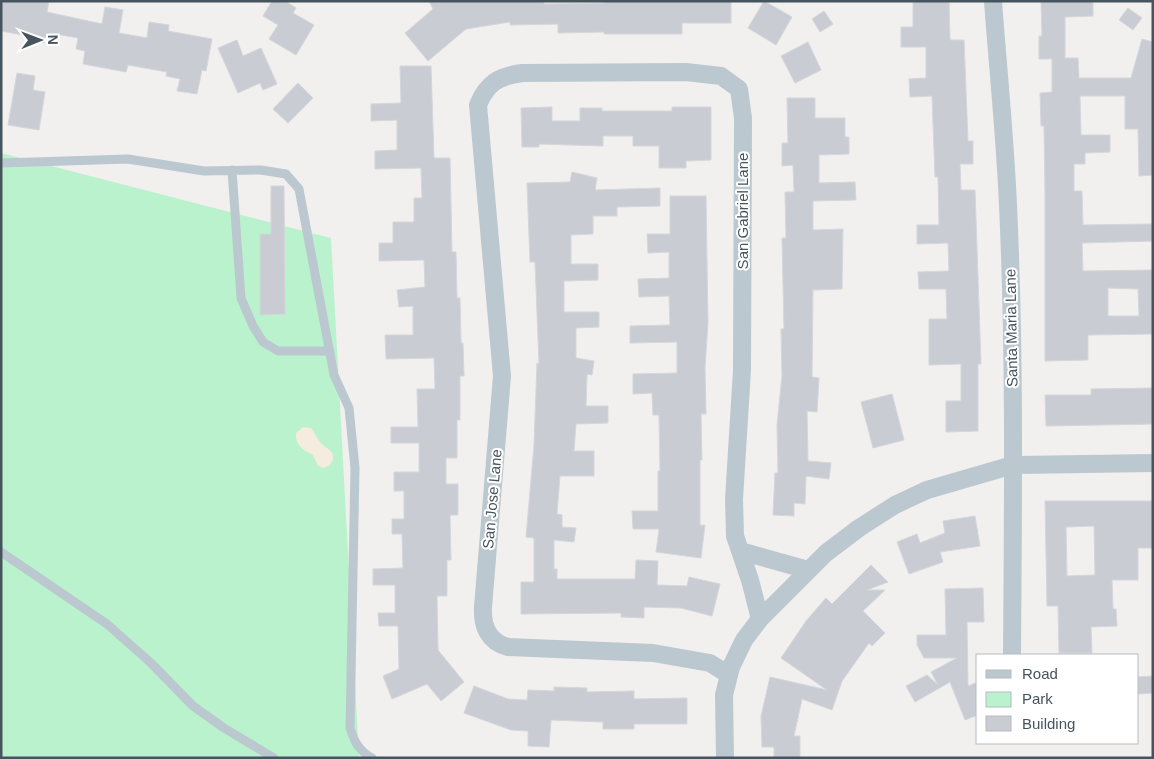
<svg xmlns="http://www.w3.org/2000/svg" width="1154" height="759" viewBox="0 0 1154 759" font-family="Arial,sans-serif">
  <style>
    .green { fill: #bbf2ce }
    .sand { fill: #f4ecdf }
    .building { fill: #c9ccd2; stroke: #d3d6db; fill-rule: evenodd }
    .lines { fill: none; stroke-linecap: round; stroke-linejoin: round }
    .lane { stroke: #bcc8cf; stroke-width: 9 }
    .street { stroke: #bcc8cf; stroke-width: 18 }
    .labels { text-anchor: middle; dominant-baseline: central; stroke-width: 4; stroke-linejoin: round; paint-order: stroke }
    .street-label { font-size: 15px; fill: #46545e; stroke: #fff }
  </style>
  <rect width="100%" height="100%" fill="#f2efef"/>
  <path class="green" d="M1 153 331 238 359 756 423 758H1Z"/>
  <path class="sand" d="M303 427 311 428C314 432 317 438 320 442 327 450 339 452 330 465L324 468 318 466 313 455C304 450 295 446 296 433Z"/>
  <path class="building" d="M1 1H49L47 12 102 24 105 7 123 10 119 33 147 38 149 22 169 25 168 31 212 39 206 71 202 70 197 94 177 91 180 79 166 76 167 72 128 65 126 72 83 64 85 51 76 49 78 38 50 33V36H46L44 43 28 40 29 36 1 31Z
    M272 1H285L296 8 293 13 314 25 296 55 269 39 278 25 263 16Z
    M429 1H544V4L604 3V1H731V23H682V34H604V32L558 33V24L510 25V22L466 29 428 61 405 33 433 9Z
    M764 1 792 17 776 45 748 28Z
    M913 1H949L950 40H964L968 141H973V164H960L961 190H975L981 364H978V431L946 432V401H961V364L929 365V319H947L946 289H919L918 272 949 271 948 243 917 244V225H939L938 177H935L932 96 910 97 909 79 926 78V47H901V27H913Z
    M1041 1H1093V16L1065 17V58H1078L1079 78H1131L1142 39 1153 42V175L1139 176 1138 129H1125V96H1080L1081 135H1110V152L1085 153V164H1074V191H1082L1083 225 1153 224V241L1082 243 1083 271 1153 270V334L1088 335V360L1045 361V192L1044 126H1041L1040 93 1052 92V59H1039V36H1042ZM1108 288 1138 289 1139 316H1108Z
    M1128 8 1142 18 1133 30 1119 20Z
    M824 11 833 24 820 32 812 19Z
    M237 40 243 56 261 48 277 84 263 90 260 83 238 93 218 48Z
    M808 42 821 70 795 83 781 56Z
    M400 66H431L434 158H450L452 252H456L457 298H460L461 343H463L464 376H460V420H457V458H446V484H458V515H450L451 560H447V596H437L438 650 464 682 441 701 427 684 392 699 383 676 399 669 398 626H379L378 613H395V585H373V569L403 568 402 534H392V519H404V491H394V472H419V443H391V427H418L417 389H435L434 358 386 359 385 335H413V306L399 307 397 290 425 287 424 260 379 261V243H393V222H414V198H422L421 168 375 169V151L397 150V120L371 121V104L401 103Z
    M17 73 35 76 33 90 45 92 39 130 8 125Z
    M298 83 313 98 288 123 273 109Z
    M787 98H815V118H845V137H849V154L819 155V183L855 182 856 200 813 201V230L843 229 842 289 813 290 812 377 819 378 817 412 807 411 808 461 831 463 829 479 806 476 805 504 794 503V516L773 515 775 473H778L777 425 782 376 781 329H784L782 238H786L785 192H794L793 165 782 166V143H788Z
    M552 107V121H580V108H602V111H672V107H711V160L686 161V168H659V146H633V136H603V146L539 144V147H522L521 108Z
    M572 172 597 178 595 190 660 188V206L617 207V216H593V234L571 235V264H598V280L564 281V312H599V327L576 328V358L594 361 592 375 587 374 586 406H608V423L576 424 574 451H594V476H560L557 514 562 515V527L576 528 574 542 554 540V569H557V579H635L636 560 658 561 657 585 687 586 689 577 720 584 712 616 681 608 644 607V618L621 617V613L521 614V582H534V538L526 537 534 445 537 363 539 364 535 262H530L527 183 570 182Z
    M271 186H284L285 314 260 315V234H271Z
    M670 196H706L708 322 705 368 706 414H701L702 460H700V525H705L701 558 656 552 659 529H633L632 511H658V471H660L659 415H653L652 393 633 394V374L677 373V342L630 343V326L670 325 669 296 639 297 638 279 669 278V252L648 253 647 234H670Z
    M1153 388V424L1046 426 1045 395H1091V389Z
    M892 394 904 440 873 448 861 402Z
    M1045 501H1153V548H1138V580H1112L1113 609H1116L1117 626 1091 627 1092 653H1059L1058 606H1047ZM1094 526 1095 575 1067 576 1066 527Z
    M975 516 980 546 940 552 943 562 909 574 897 542 917 534 920 543 945 533 943 521Z
    M871 565 888 582 867 590H885L863 611 885 633 872 646 869 643 842 681 832 710 802 699 794 736H800V758H774V747H762L761 716 770 677 827 690 781 658 806 621 826 598 832 604Z
    M983 588 984 622H967L968 686 978 682V715L965 720 950 682 915 702 906 686 927 675 938 685 931 672 957 658H924L917 645V635H946L945 589Z
    M1153 676V693L1138 694V677Z
    M474 686 508 699 527 700 528 690 554 691V687L587 688V692L634 691V699L687 698V724H634V729H603V722L551 720 549 747 528 746V731L511 730 464 713Z"/>
  <g class="lines">
    <path class="lane" d="M1 163 128 159 204 171 261 170 286 174 299 189 334 375 349 408 355 468 350 728C354 741 359 751 372 758
      M232 170 241 298 253 326 263 342 278 351H330
      M1 552 107 624 151 663 193 706 224 728 274 758"/>
    <path class="street" d="M993 1C998 69 1005 137 1008 205 1015 355 1013 505 1012 655
      M740 551 808 570
      M729 675 710 663 653 653 508 647C488 642 482 626 483 607L502 376 478 105C487 83 499 76 522 73L686 72 721 76 739 89 743 118 742 370 734 499 735 536 750 580 760 619
      M725 758 724 695 731 667 744 640 760 619 826 553 859 528 895 505 927 490 1013 465 1153 463"/>
  </g>
  <g class="labels">
    <g class="street-label">
      <text transform="translate(742 211) rotate(-90)">San Gabriel Lane</text>
      <text transform="translate(1011 328) rotate(-91)">Santa Maria Lane</text>
      <text transform="translate(492 499) rotate(-85)">San Jose Lane</text>
    </g>
  </g>
  <rect width="1154" height="759" fill="none" stroke="#46545e" stroke-width="5"/>
  <rect x="976" y="654" width="162" height="90" fill="#ffffff" stroke="#b5bbbf"/>
  <rect x="986" y="670" width="25" height="8" fill="#bcc8cf" stroke="#b5bbbf"/>
  <text x="1022" y="679" font-size="15" fill="#46545e">Road</text>
  <rect x="986" y="692" width="25" height="15" fill="#bbf2ce" stroke="#b5bbbf"/>
  <text x="1022" y="704" font-size="15" fill="#46545e">Park</text>
  <rect x="986" y="716" width="25" height="15" fill="#c9ccd2" stroke="#b5bbbf"/>
  <text x="1022" y="729" font-size="15" fill="#46545e">Building</text>
  <g transform="translate(40 40) rotate(89)" stroke="#ffffff" stroke-width="4" paint-order="stroke">
  <path d="M0-4L9 19L0 12L-9 19Z" fill="#46545e"/>
  <text y="-8" font-size="14" font-weight="bold" text-anchor="middle" fill="#46545e">N</text>
  </g>
</svg>
